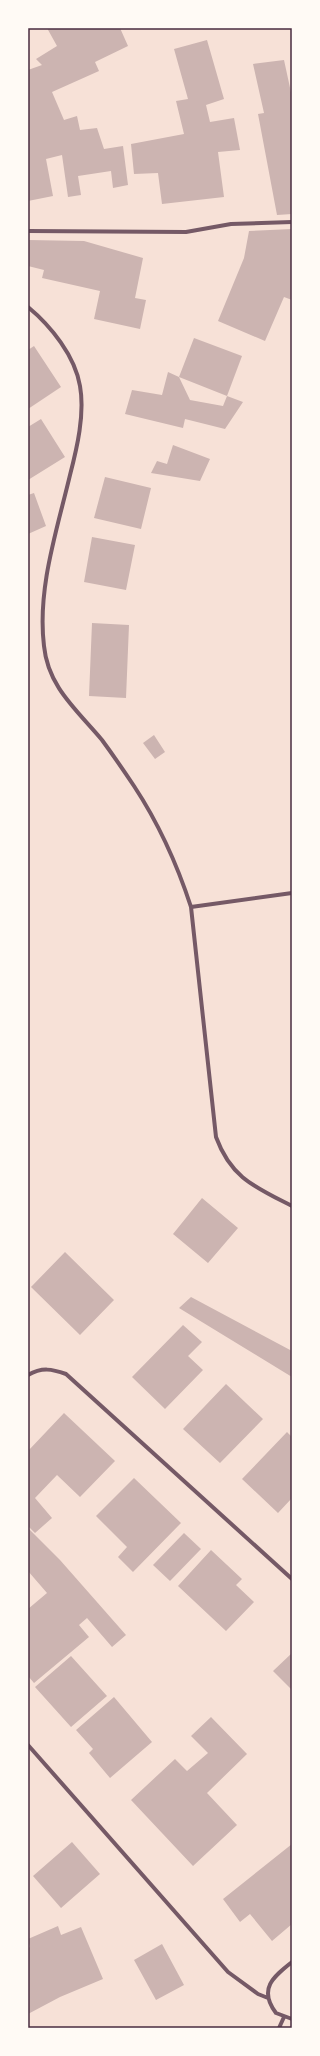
<svg xmlns="http://www.w3.org/2000/svg" width="320" height="2056" viewBox="0 0 320 2056" font-family="Cabin,sans-serif">
  <style>
    .building { fill: #ccb4b1 }
    .lines { fill: none; stroke-linecap: round; stroke-linejoin: round }
    .minor { stroke: #755966; stroke-width: 4 }
    .neatline { fill: none; stroke: #4a2c40; stroke-width: 1.5 }
  </style>
  <rect width="100%" height="100%" fill="#f7e1d7"/>
  <path class="building" d="M47 28H120L128 46 95 62 99 71 52 92 64 120 77 116 80 130 97 128 104 149 123 146 128 185 113 188 111 171 78 176 81 195 68 197 62 155 46 159 53 196 28 201V70L42 65 36 59 57 46Z
    M207 40 224 99 206 105 210 122 234 118 240 150 218 152 224 197 162 204 158 173 134 174 131 144 184 134 176 101 188 99 174 49Z
    M284 60 292 97V214L277 215 258 114 264 113 253 64Z
    M292 229V300L284 297 265 341 218 321 244 258 249 231Z
    M28 240 84 241 143 258 135 298 146 300 140 329 94 319 100 291 42 278 44 270 28 266Z
    M194 338 242 356 227 396 179 377Z
    M34 346 61 387 28 409V350Z
    M168 372 179 377 190 400 223 406 227 396 243 402 225 429 185 419 183 428 125 414 132 390 162 395Z
    M41 419 65 457 28 480V427Z
    M173 445 210 459 200 481 151 473 157 461 167 464Z
    M105 477 151 488 141 529 94 518Z
    M34 493 46 526 28 534V495Z
    M92 537 135 545 126 590 84 582Z
    M92 623 129 625 126 698 89 696Z
    M154 735 165 752 155 759 143 743Z
    M202 1198 238 1228 208 1263 173 1234Z
    M65 1252 114 1300 80 1335 31 1287Z
    M191 1297 292 1351V1377L179 1308Z
    M183 1325 202 1342 188 1356 203 1370 165 1409 132 1377Z
    M226 1384 263 1419 220 1463 183 1429Z
    M64 1413 115 1461 80 1497 57 1475 35 1498 52 1518 35 1533 28 1526V1451Z
    M287 1432 292 1437V1498L278 1513 242 1479Z
    M134 1478 181 1523 133 1572 118 1557 127 1547 96 1516Z
    M28 1528 60 1560 126 1635 112 1647 87 1618 79 1625 89 1637 34 1683 28 1676V1609L47 1593 28 1571Z
    M184 1533 201 1549 170 1581 153 1565Z
    M211 1550 242 1579 236 1585 254 1602 226 1631 178 1586Z
    M292 1653V1690L273 1671Z
    M71 1656 107 1696 71 1727 35 1687Z
    M114 1697 152 1742 110 1778 89 1753 93 1749 76 1730Z
    M211 1717 247 1754 207 1793 237 1825 193 1866 131 1800 175 1759 187 1771 208 1753 191 1736Z
    M72 1842 100 1874 61 1908 33 1876Z
    M292 1844V1924L272 1941 250 1914 240 1922 223 1899Z
    M58 1926 61 1935 81 1927 103 1979 60 1997 28 2014V1948L30 1947 28 1939Z
    M162 1944 184 1985 156 2000 134 1960Z"/>
  <g class="lines">
    <path class="minor" d="M28 231 186 232 231 224 292 222
      M28 307C51 326 75 356 80 386 85 414 77 448 70 475 57 530 37 589 44 646 48 687 77 710 102 740 113 755 124 771 134 786 159 824 177 864 191 907L216 1137C231 1178 255 1187 292 1206
      M191 907 292 893
      M28 1375C42 1367 52 1369 66 1374L292 1579
      M28 1745 228 1972 258 1994 268 1998
      M292 1962C273 1977 258 1989 276 2013L292 2019
      M279 2028 284 2017"/>
  </g>
  <rect width="320" height="2056" fill="none" stroke="#fffaf5" stroke-width="58"/>
  <rect x="29" y="29" width="262" height="1998" class="neatline"/>
</svg>
